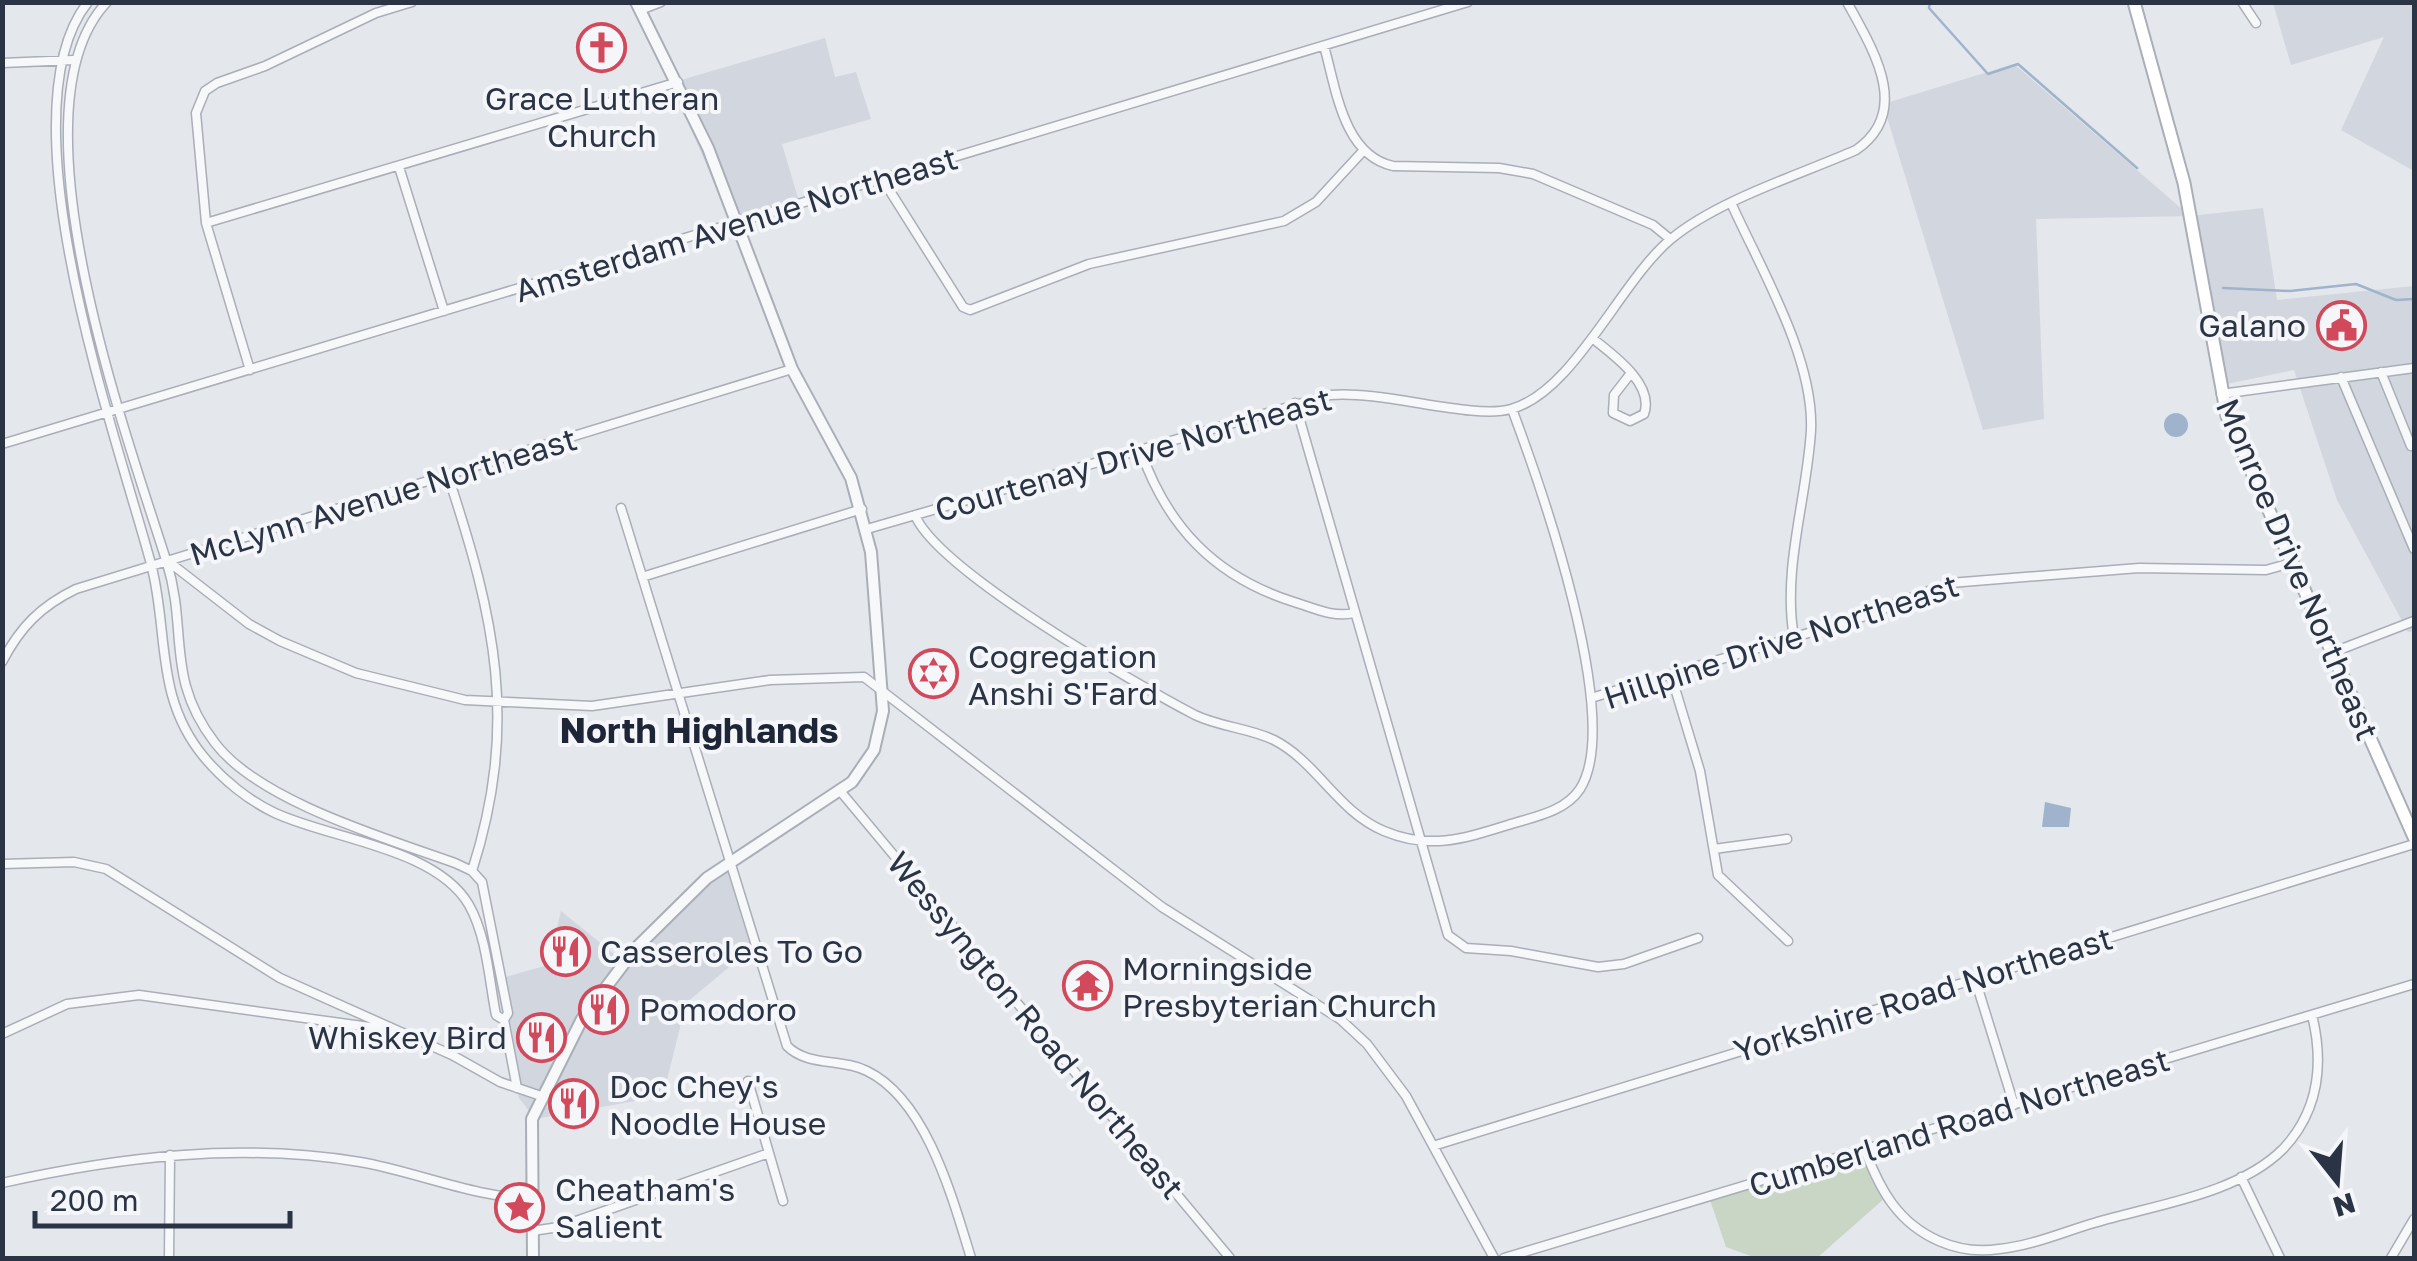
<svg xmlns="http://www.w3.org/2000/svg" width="2417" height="1261" viewBox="0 0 2417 1261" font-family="'Golos Text',sans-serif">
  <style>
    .built { fill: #d2d6de }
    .green { fill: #c9d6c5 }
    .water { fill: #9fb4cc }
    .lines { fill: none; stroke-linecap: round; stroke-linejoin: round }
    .stream { stroke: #9fb4cc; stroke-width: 2.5 }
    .minor-casing { stroke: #a9aeb7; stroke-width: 11 }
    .tertiary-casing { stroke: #a9aeb7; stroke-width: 14 }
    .secondary-casing { stroke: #a9aeb7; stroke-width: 15 }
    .minor { stroke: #f7f8fa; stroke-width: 8 }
    .tertiary { stroke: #f7f8fa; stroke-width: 10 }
    .secondary { stroke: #fff; stroke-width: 11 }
    .labels { text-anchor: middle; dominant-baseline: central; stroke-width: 8; stroke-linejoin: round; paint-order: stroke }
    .poi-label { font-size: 32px; fill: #2b3445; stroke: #f4f6f9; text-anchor: start }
    .street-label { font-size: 32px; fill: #2b3445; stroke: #f4f6f9 }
    .neighbourhood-label { font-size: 35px; font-weight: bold; fill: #1d2536; stroke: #f4f6f9 }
  </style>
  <rect width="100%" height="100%" fill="#e4e7ec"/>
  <path class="built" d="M2273 3H2414V171L2341 130 2384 37 2291 65Z
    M825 38 835 77 856 72 871 119 782 144 800 205 732 224 671 83Z
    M2014 64 2190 216 2263 208 2277 300 2414 286V631L2408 632 2337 500 2294 370 2222 385 2190 216 2036 219 2044 419 1983 430 1883 104Z
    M733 865 757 944 686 1003 663 1096 535 1119 519 1098 495 980 548 965 561 911 620 959 705 883Z"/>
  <path class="green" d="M1865 1150 1886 1197 1817 1258H1756L1726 1247 1709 1197Z"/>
  <path class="water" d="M2164 425a12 12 0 1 1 24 0a12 12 0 1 1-24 0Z
    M2045 802 2071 808 2069 827H2042Z"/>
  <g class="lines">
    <path class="stream" d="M1930 2 1929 8 1988 74 2018 64 2137 168
      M2223 288 2290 291 2356 284 2396 300 2414 299"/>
    <defs>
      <path id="minor" d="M88 2C0 113 117 437 151 564 169 631 154 697 204 757 222 779 249 801 275 813 331 839 436 848 469 905 487 937 489 980 496 1015L504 1020
        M107 2C6 108 128 439 167 563 188 631 165 678 215 743 259 801 385 838 455 863L472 871 482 882 508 1013 504 1020 517 1088
        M2242 2 2256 23
        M640 10 661 2
        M1324 46C1336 88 1343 155 1393 166L1499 168 1533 174 1653 225 1670 239
        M2 63 73 60
        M399 167 444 311
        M883 180 963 307 970 310 1089 264 1284 221 1316 202 1363 151
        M1732 205C1761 269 1814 358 1811 430 1807 499 1782 568 1794 638
        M206 223 678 82
        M1592 338C1612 354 1655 384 1644 414L1630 421 1613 413 1614 395 1631 373
        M250 370 206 223 196 113 205 91 217 83 265 66 376 13 412 2
        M2381 372 2411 446
        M2341 377 2414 549
        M2221 394 2414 368
        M1295 403 1448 935 1466 948 1511 951 1598 967 1624 964 1698 938
        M2 444 1468 2
        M1140 449C1167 527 1215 577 1294 602 1314 608 1333 618 1354 613
        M448 476C495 618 519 724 472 871
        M621 508 787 1046C808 1067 841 1058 867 1071 927 1100 953 1200 971 1258
        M915 515C937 570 1136 684 1195 715 1220 727 1249 728 1274 740 1317 762 1338 812 1384 831 1429 850 1463 839 1508 825 1533 817 1565 812 1580 789 1624 720 1540 484 1512 409
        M867 529 1330 395C1383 390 1472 420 1511 409 1574 392 1621 280 1671 239 1718 200 1799 175 1856 150 1913 111 1872 48 1847 2
        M169 562 249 624 280 641 356 673 465 700 592 706 770 680 864 677 1162 907 1340 1019 1367 1044 1406 1096 1494 1258
        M642 577 862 509
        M2331 653 2414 621
        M2 662C20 627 41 606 76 589L792 369
        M1671 675 1700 771 1718 875 1788 941
        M1591 698 1862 617 1950 583 2139 568 2266 570 2291 563
        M841 792 1230 1258
        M1714 849 1787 839
        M2 864 74 862 106 869 280 978 452 1055 500 1082 541 1096
        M1975 979 2014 1105
        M2 1034 67 1004 139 995 384 1029
        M748 1081 783 1201
        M1433 1146 2414 844
        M1865 1150C1880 1190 1898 1223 1939 1241 1957 1249 1979 1252 1999 1249 2031 1246 2063 1232 2094 1223 2153 1205 2237 1195 2283 1149 2319 1111 2324 1064 2312 1015
        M2241 1177 2280 1258
        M2 1183C119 1157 240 1142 360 1162 414 1171 479 1199 531 1198
        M532 1231 559 1227 769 1153
        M169 1258 170 1155
        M1504 1258 2414 984
        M2391 1258 2414 1219"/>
      <path id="tertiary" d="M533 1258 532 1119 582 1019 635 949 707 878 852 782 874 750 883 711 871 552 851 478 792 369 708 148 636 2"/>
      <path id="secondary" d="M2134 2 2184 183 2227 416 2414 837"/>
    </defs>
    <use href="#minor" class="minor-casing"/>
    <use href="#tertiary" class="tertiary-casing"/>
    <use href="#secondary" class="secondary-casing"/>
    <use href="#minor" class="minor"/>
    <use href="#tertiary" class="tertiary"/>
    <use href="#secondary" class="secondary"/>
  </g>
  <defs>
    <symbol id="church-ring" viewBox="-11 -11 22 22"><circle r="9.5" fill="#f4f6f9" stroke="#d1495b" stroke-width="1.5"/><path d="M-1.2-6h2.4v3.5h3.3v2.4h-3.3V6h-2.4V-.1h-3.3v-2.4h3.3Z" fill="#d1495b"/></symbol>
    <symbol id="civic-ring" viewBox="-11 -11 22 22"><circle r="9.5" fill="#f4f6f9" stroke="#d1495b" stroke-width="1.5"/><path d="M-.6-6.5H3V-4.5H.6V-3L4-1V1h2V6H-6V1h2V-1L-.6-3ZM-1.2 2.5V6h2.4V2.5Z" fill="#d1495b"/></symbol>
    <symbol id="synagogue-ring" viewBox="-11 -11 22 22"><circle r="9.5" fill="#f4f6f9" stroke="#d1495b" stroke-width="1.5"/><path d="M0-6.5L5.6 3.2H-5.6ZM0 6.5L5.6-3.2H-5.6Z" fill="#d1495b"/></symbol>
    <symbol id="restaurant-ring" viewBox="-11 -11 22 22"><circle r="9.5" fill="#f4f6f9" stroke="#d1495b" stroke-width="1.5"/><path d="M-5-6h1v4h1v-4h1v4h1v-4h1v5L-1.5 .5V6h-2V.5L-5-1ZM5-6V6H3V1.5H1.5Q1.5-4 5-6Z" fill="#d1495b"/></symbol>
    <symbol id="temple-ring" viewBox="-11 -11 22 22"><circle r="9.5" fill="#f4f6f9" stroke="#d1495b" stroke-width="1.5"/><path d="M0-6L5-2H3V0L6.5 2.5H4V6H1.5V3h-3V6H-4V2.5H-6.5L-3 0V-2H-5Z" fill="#d1495b"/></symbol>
    <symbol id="sight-ring" viewBox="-11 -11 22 22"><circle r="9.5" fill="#f4f6f9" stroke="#d1495b" stroke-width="1.5"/><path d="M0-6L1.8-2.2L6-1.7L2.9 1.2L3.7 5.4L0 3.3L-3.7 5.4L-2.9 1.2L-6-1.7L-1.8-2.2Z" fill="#d1495b"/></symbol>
  </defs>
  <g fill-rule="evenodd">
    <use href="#church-ring" x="574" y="20" width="55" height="55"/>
    <use href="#civic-ring" x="2314" y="298" width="55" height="55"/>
    <use href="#synagogue-ring" x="906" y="646" width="55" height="55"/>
    <use href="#restaurant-ring" x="538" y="924" width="55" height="55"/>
    <use href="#temple-ring" x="1060" y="958" width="55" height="55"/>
    <use href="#restaurant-ring" x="576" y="982" width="55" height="55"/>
    <use href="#restaurant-ring" x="514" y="1010" width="55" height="55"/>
    <use href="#restaurant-ring" x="546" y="1076" width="55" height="55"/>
    <use href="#sight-ring" x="492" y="1180" width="55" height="55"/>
  </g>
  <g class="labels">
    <g class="poi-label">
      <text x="602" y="98" text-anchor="middle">Grace Lutheran<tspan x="602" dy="37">Church</tspan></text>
      <text x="2306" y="325" text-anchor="end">Galano</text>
      <text x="968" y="656">Cogregation<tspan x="968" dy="37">Anshi S'Fard</tspan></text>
      <text x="600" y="951">Casseroles To Go</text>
      <text x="1122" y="968">Morningside<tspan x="1122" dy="37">Presbyterian Church</tspan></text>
      <text x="639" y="1009">Pomodoro</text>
      <text x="507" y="1037" text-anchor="end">Whiskey Bird</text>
      <text x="609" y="1086">Doc Chey's<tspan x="609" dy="37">Noodle House</tspan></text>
      <text x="555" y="1189">Cheatham's<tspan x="555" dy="37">Salient</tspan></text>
    </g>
    <g class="street-label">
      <text transform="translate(736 224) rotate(-17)">Amsterdam Avenue Northeast</text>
      <text transform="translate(1133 454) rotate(-16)">Courtenay Drive Northeast</text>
      <text transform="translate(383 496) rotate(-17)">McLynn Avenue Northeast</text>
      <text transform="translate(2298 569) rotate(67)">Monroe Drive Northeast</text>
      <text transform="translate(1781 641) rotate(-18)">Hillpine Drive Northeast</text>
      <text transform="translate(1923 994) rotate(-17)">Yorkshire Road Northeast</text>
      <text transform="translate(1036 1025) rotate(50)">Wessyngton Road Northeast</text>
      <text transform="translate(1959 1122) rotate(-17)">Cumberland Road Northeast</text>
    </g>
    <g class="neighbourhood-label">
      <text x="699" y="730">North Highlands</text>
    </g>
  </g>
  <rect width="2417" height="1261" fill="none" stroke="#2b3445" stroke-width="10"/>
  <g transform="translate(2337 1181) rotate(163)" stroke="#f4f6f9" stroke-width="8" paint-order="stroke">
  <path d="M0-8L18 38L0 25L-18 38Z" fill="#2b3445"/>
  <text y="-15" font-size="28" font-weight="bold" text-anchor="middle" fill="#2b3445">N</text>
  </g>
  <path d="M35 1211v15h255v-15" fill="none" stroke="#2b3445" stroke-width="5"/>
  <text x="50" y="1211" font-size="30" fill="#2b3445" stroke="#f4f6f9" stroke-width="8" paint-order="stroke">200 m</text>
</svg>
